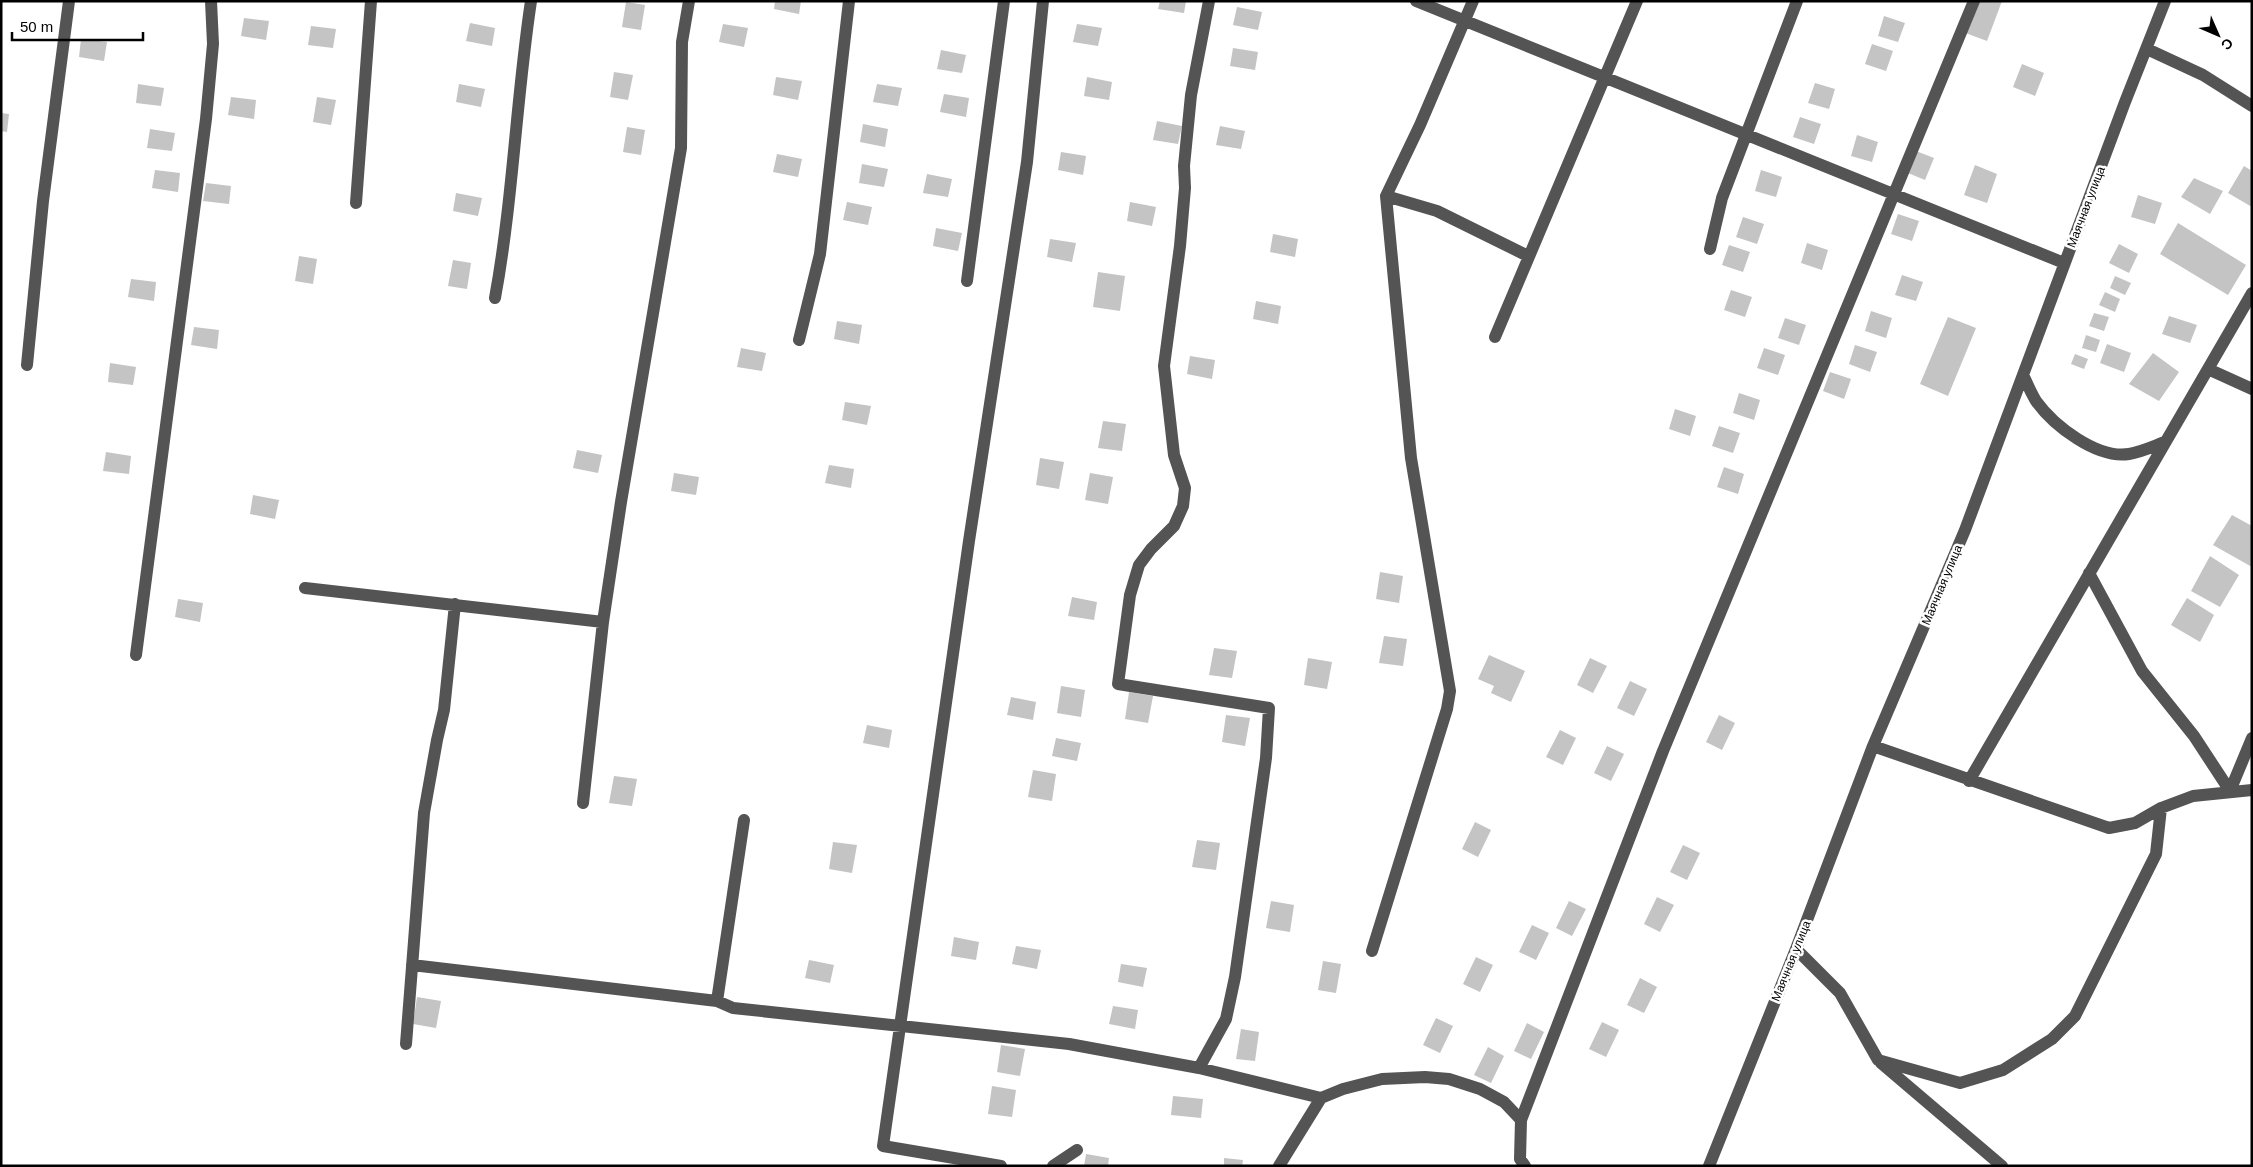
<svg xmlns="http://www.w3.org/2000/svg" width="2253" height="1167" viewBox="0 0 2253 1167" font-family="Helvetica,sans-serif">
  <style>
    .building { fill: #c4c4c4 }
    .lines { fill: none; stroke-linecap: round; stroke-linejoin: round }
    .minor { stroke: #545454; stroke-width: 12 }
    .labels { text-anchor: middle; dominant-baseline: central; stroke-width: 5; stroke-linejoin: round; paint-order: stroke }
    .street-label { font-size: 12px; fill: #000; stroke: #fff }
  </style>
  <rect width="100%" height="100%" fill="#fff"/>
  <path class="building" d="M775 1H801L799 14 774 9Z
    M1160 1H1186L1184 13 1158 9Z
    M1972 1H2002L1987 41 1960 31Z
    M626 2 645 5 641 30 622 27Z
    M1237 7 1262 12 1258 30 1233 25Z
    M1884 16 1905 23 1898 42 1878 36Z
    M244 18 269 21 266 40 241 36Z
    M470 23 495 28 492 46 466 41Z
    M723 24 748 28 744 47 719 42Z
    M1077 24 1102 28 1098 46 1073 42Z
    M311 26 336 29 333 48 308 45Z
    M81 39 107 42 104 61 79 57Z
    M1872 44 1893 51 1886 71 1865 64Z
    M1233 48 1258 52 1255 70 1230 66Z
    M941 50 966 55 962 73 937 69Z
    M2022 64 2044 73 2035 96 2013 87Z
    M614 72 633 75 628 100 610 97Z
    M776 77 802 81 798 100 773 95Z
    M1087 77 1112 82 1109 100 1084 96Z
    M1815 83 1835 89 1829 109 1808 103Z
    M138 84 164 88 161 106 136 103Z
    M459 84 485 89 481 107 456 102Z
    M877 84 902 88 898 106 873 102Z
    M944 94 969 98 966 117 940 112Z
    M231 97 256 100 254 119 228 115Z
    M317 97 336 100 331 125 313 122Z
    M1 113 9 114 7 132 1 131Z
    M1800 117 1821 124 1814 144 1793 137Z
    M1157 121 1182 126 1178 144 1153 140Z
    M863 124 888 129 885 147 860 142Z
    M1220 126 1245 131 1241 149 1216 145Z
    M627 127 645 130 641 155 623 152Z
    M150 129 175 133 172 151 147 148Z
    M1857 135 1878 142 1872 162 1851 156Z
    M1916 151 1934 158 1925 180 1908 173Z
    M1061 152 1086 156 1083 175 1058 170Z
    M777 154 802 159 798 177 773 172Z
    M862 164 888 169 884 187 859 183Z
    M1975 165 1997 174 1987 203 1964 195Z
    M2244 166 2252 171V207L2228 193Z
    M155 170 180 173 178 192 152 188Z
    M1761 170 1782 177 1776 197 1755 191Z
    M927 174 952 179 948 197 923 193Z
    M2194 178 2223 191 2210 214 2181 197Z
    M206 183 231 186 229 204 203 201Z
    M456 193 482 198 478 216 453 211Z
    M2138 195 2162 203 2155 224 2131 217Z
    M847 202 872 207 868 225 843 220Z
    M1130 202 1156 207 1152 226 1127 221Z
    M1898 214 1919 221 1912 241 1891 234Z
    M1743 217 1764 224 1757 244 1736 237Z
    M2178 223 2246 265 2228 295 2160 254Z
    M936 228 962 233 958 251 933 246Z
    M1273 234 1298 239 1295 257 1270 252Z
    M1050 239 1076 243 1072 262 1047 257Z
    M1807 243 1828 250 1822 270 1801 263Z
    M2119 244 2138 254 2129 273 2109 263Z
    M1729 245 1750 252 1743 272 1722 265Z
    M299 256 317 259 313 284 295 281Z
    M453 260 471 263 467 289 448 286Z
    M1098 272 1125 276 1120 311 1093 307Z
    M1902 275 1923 282 1916 301 1895 295Z
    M2115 276 2131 283 2125 295 2110 288Z
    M131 279 156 282 154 301 128 297Z
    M1731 290 1752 297 1745 317 1724 310Z
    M2105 292 2120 299 2115 312 2099 305Z
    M1256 301 1281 306 1278 324 1253 319Z
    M1871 311 1892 318 1886 338 1865 331Z
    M2094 313 2109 317 2104 331 2089 326Z
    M2169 316 2197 325 2190 343 2162 334Z
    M1948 317 1976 328 1948 396 1920 384Z
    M1785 318 1806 325 1799 345 1778 338Z
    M837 321 862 325 859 344 834 339Z
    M194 327 219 330 217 349 191 345Z
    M2086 335 2100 340 2096 352 2082 348Z
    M2107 344 2131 353 2124 372 2100 363Z
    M1855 345 1877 352 1870 372 1849 364Z
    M741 348 766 353 762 371 737 367Z
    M1764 348 1785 355 1778 375 1757 368Z
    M2153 353 2179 372 2159 401 2129 384Z
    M2075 354 2088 359 2084 369 2071 364Z
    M1190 356 1215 360 1212 379 1187 374Z
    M110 363 136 367 133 385 108 382Z
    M1830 372 1851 379 1844 399 1823 391Z
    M1739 393 1760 400 1754 420 1733 413Z
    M845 402 871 406 867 425 842 420Z
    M1675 409 1696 416 1690 436 1669 429Z
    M1103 421 1126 424 1122 451 1098 448Z
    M1719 426 1740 433 1733 453 1712 446Z
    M577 450 602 455 598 473 573 468Z
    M106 452 131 456 129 474 103 471Z
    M1040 458 1064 462 1059 489 1036 485Z
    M829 465 854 469 851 488 825 483Z
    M1724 467 1744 474 1738 494 1717 487Z
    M674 473 699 477 696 495 671 491Z
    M1090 473 1113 477 1108 504 1085 500Z
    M253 495 279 500 275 519 250 514Z
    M2232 515 2252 526V567L2213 545Z
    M2210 556 2239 575 2220 607 2191 591Z
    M1380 572 1403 576 1399 603 1376 599Z
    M1072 597 1097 602 1094 620 1068 616Z
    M2187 598 2214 615 2200 642 2171 625Z
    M178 599 203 603 200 622 175 617Z
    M1384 636 1407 639 1403 666 1379 663Z
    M1214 648 1237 651 1232 678 1209 675Z
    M1489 655 1525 671 1511 702 1491 693 1494 686 1478 679Z
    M1308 658 1332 662 1327 689 1304 685Z
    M1590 658 1607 666 1593 693 1577 685Z
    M1630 681 1647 689 1634 716 1617 708Z
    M1061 686 1085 690 1081 717 1057 713Z
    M1129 692 1153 696 1148 723 1125 719Z
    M1011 697 1036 702 1033 720 1007 715Z
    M1226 715 1250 718 1245 746 1222 742Z
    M1719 715 1735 723 1722 750 1706 742Z
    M867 725 892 730 889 748 863 743Z
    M1560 730 1576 738 1563 765 1546 757Z
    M1056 738 1081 743 1077 761 1052 756Z
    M1607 746 1624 754 1611 781 1594 773Z
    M1033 770 1056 774 1052 801 1028 797Z
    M614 776 637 779 632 806 609 803Z
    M1475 822 1491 830 1478 857 1462 849Z
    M1197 840 1220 843 1216 870 1192 867Z
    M833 842 857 845 852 873 829 869Z
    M1683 845 1700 853 1687 880 1670 872Z
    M1657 897 1674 905 1660 932 1644 924Z
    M1271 901 1294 905 1290 932 1266 928Z
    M1569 901 1586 909 1572 936 1556 928Z
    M1532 925 1549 933 1536 960 1519 952Z
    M954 937 979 942 976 960 951 956Z
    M1016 946 1041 950 1037 969 1012 964Z
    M1476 957 1493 965 1480 992 1463 984Z
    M809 960 834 965 830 983 805 978Z
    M1323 961 1341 964 1336 993 1318 990Z
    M1121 964 1147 968 1143 987 1118 982Z
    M1640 978 1657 987 1644 1013 1627 1005Z
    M417 997 441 1001 436 1028 413 1024Z
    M1113 1006 1138 1010 1135 1029 1109 1024Z
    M1436 1018 1453 1026 1440 1053 1423 1045Z
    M1602 1022 1619 1030 1606 1057 1589 1049Z
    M1527 1023 1544 1032 1531 1059 1514 1051Z
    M1241 1029 1259 1032 1255 1061 1236 1059Z
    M1001 1045 1025 1049 1020 1076 997 1072Z
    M1488 1047 1504 1056 1491 1083 1474 1075Z
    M992 1086 1016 1090 1012 1117 988 1114Z
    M1173 1096 1203 1099 1201 1118 1171 1115Z
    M1086 1154 1109 1158 1108 1166H1084Z
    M1224 1158 1243 1160 1242 1166H1224Z"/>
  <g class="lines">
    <path class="minor" d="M1416 1 2064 263
      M2147 49 2203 75 2252 106
      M1386 196 1437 211 1528 256
      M356 203 371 1
      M1710 249 1722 198 1797 1
      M967 281 1004 1
      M495 298C513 200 516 100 531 1
      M1495 337 1637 1
      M799 340 820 254 849 1
      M27 365 43 201 69 1
      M2208 369 2252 389
      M2024 377C2028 385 2031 393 2036 401 2054 426 2097 459 2129 454 2141 452 2154 446 2165 442
      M2089 573 2142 671 2194 736 2230 791
      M305 588 603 622
      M136 655 206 119 213 44 211 1
      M1873 746 2109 828 2135 823 2161 808 2193 796 2252 790
      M1969 781 2252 293
      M2230 791 2252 738
      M583 803 603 622 621 502 681 148 682 42 689 1
      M1796 949 1840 993 1878 1060 1960 1083 2003 1070 2052 1039 2075 1016 2156 854 2161 808
      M1372 951 1447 709 1450 691 1411 458 1386 196 1420 125 1473 1
      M412 965 717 1001 733 1008 1069 1044 1199 1068 1321 1098 1343 1089 1382 1079 1425 1077 1449 1079 1480 1089 1504 1102 1521 1120
      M717 1001 744 820
      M406 1044 424 813 437 740 444 710 455 604
      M1881 1063 2002 1166
      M1199 1068 1226 1019 1235 977 1266 758 1269 708 1118 684 1130 595 1139 565 1151 549 1174 526 1183 506 1185 488 1174 455 1164 366 1180 246 1185 188 1184 166 1191 95 1209 1
      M1001 1166 883 1146 969 541 1027 162 1043 1
      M1053 1166 1077 1150
      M1279 1166 1321 1098
      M1525 1166 1520 1159 1521 1120 1663 751 1974 1
      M1709 1166 1796 949 1873 746 1965 530 2125 102 2165 1"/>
  </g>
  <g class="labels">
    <g class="street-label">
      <text transform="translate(2086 207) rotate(-69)">Маячная улица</text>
      <text transform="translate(1942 585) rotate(-67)">Маячная улица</text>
      <text transform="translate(1791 961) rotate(-68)">Маячная улица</text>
    </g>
  </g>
  <rect width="2253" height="1167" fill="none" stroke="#000000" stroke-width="5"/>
  <g transform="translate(2218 35) rotate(135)" stroke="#ffffff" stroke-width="4" paint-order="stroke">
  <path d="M0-4L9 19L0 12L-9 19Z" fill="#000000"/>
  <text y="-8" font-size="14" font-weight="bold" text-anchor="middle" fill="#000000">С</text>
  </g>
  <path d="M12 32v8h131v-8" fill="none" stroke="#000000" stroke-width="2.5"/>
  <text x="20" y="32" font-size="15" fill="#000000" stroke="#ffffff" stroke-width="4" paint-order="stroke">50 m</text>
</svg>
